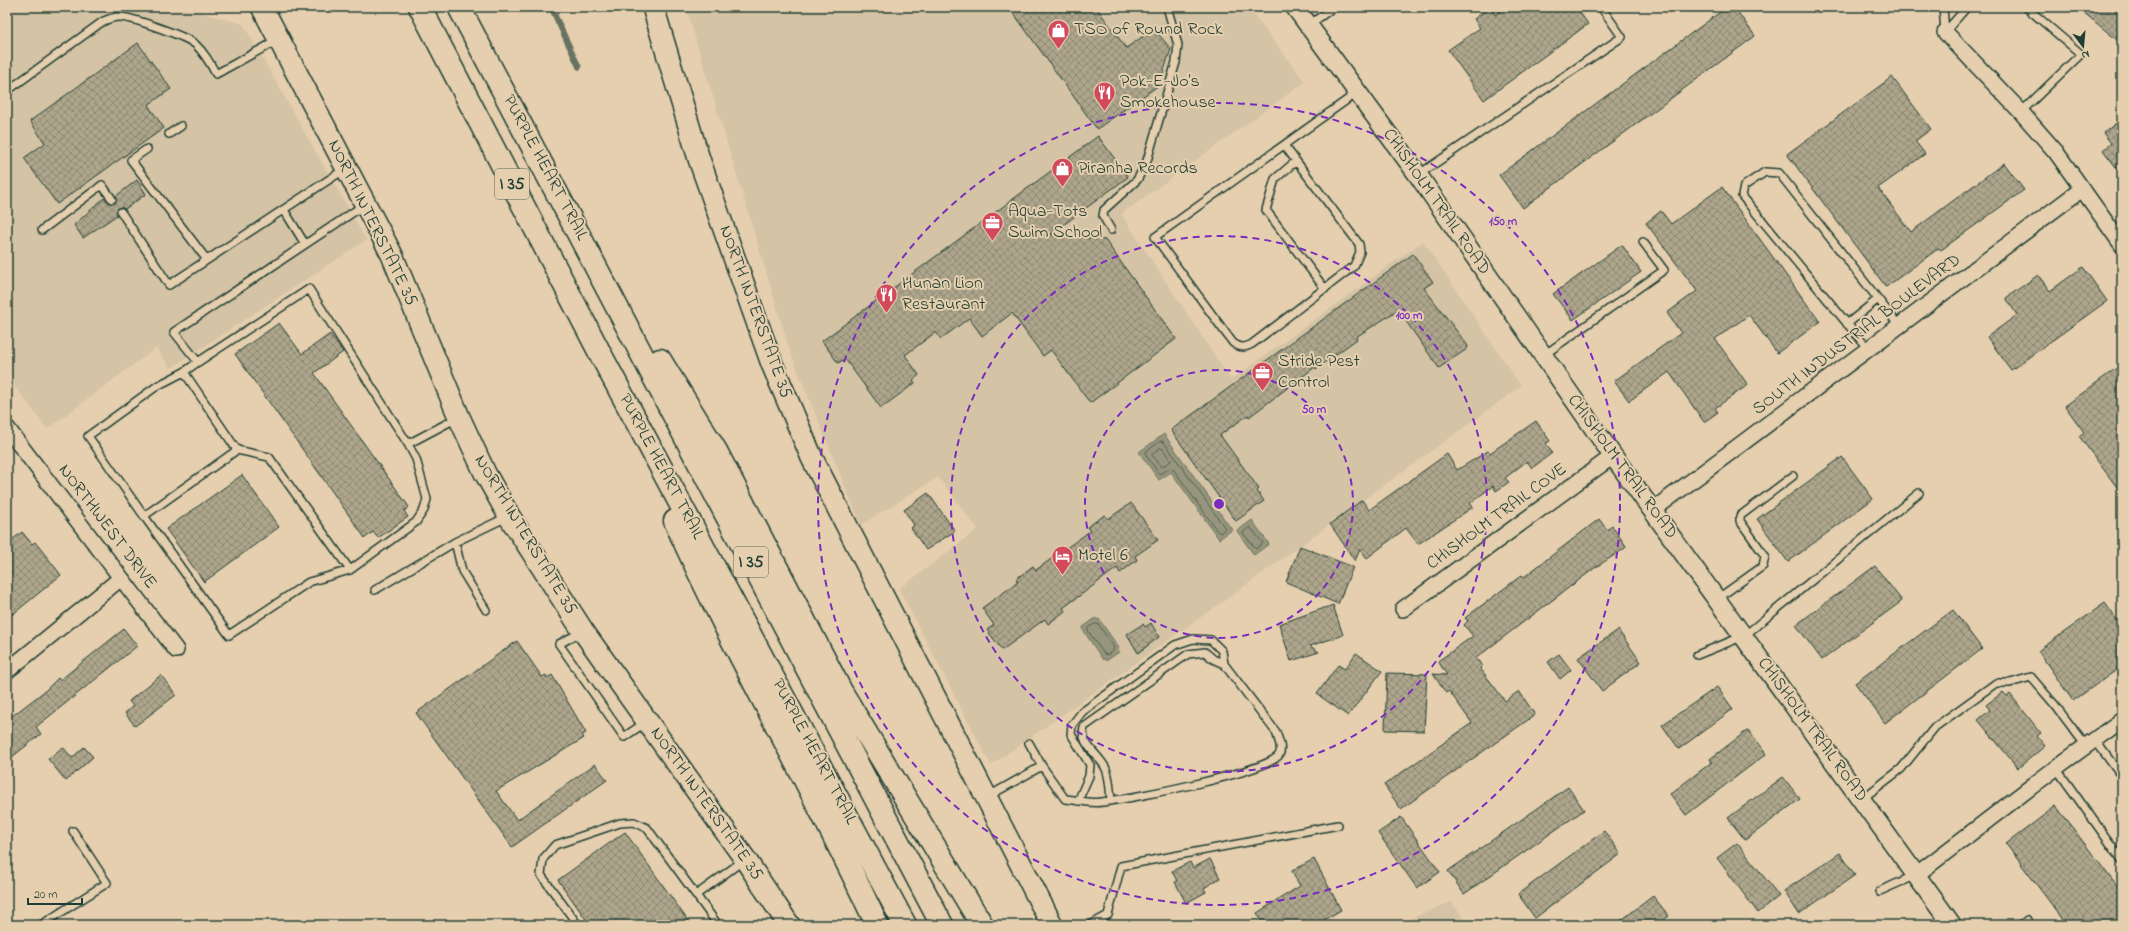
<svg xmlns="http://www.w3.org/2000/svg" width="2129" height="932" viewBox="0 0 2129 932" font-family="'Indie Flower',sans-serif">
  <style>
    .built { fill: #d4c3a4 }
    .water { fill: #97957d; stroke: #677260 }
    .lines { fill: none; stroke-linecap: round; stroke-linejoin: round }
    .shore { stroke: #4f6051; stroke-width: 1 }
    .stream { stroke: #677260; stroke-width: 5.5 }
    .building { fill: url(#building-cross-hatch); stroke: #1f3d34 }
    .service-casing { stroke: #1f3d34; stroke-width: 10 }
    .minor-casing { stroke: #1f3d34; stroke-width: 18 }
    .tertiary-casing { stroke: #1f3d34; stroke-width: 21 }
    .secondary-casing { stroke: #1f3d34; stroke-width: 24 }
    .motorway-casing { stroke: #1f3d34; stroke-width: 25 }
    .service { stroke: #e5cfae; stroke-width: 7 }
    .minor { stroke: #e5cfae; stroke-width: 15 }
    .tertiary { stroke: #e5cfae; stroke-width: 18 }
    .secondary { stroke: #e5cfae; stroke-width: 21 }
    .motorway { stroke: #e5cfae; stroke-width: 22 }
    .ring { fill: none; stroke: #7b2cbf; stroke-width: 2; stroke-dasharray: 7 5 }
    .labels { text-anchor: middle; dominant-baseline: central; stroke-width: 4; stroke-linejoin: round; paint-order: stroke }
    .shield { fill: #e5cfae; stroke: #5a6959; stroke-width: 1 }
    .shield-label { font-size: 17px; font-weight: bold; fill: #1f3d34 }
    .poi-label { font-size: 18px; fill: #1f3d34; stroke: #e5cfae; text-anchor: start }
    .street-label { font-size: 18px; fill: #1f3d34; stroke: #e5cfae }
    .centre { fill: #7b2cbf; stroke: #e5cfae; stroke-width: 2 }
    .ring-label { font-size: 12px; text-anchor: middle; font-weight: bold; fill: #7b2cbf; stroke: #e5cfae; stroke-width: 4; stroke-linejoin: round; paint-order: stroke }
  </style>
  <defs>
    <pattern id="building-cross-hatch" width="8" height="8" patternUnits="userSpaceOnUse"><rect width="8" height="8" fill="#aea68c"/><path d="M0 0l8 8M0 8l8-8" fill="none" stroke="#8d8873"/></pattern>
  </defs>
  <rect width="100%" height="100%" fill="#e5cfae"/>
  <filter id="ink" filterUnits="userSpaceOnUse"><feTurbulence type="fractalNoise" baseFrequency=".025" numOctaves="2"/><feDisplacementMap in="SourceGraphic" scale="8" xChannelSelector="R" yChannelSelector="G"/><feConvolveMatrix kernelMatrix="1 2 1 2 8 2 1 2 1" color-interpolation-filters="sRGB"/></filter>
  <g filter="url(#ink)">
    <path class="built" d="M7 7H180L243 24 366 240 171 368 156 348 47 429 7 376Z
      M686 7H1248L1305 82 1121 214 1231 380 1423 241 1521 386 1235 593 991 765 899 589 978 529 938 477 861 525 791 354Z
      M1451 902 1469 925H1396L1412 918Z"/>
    <path class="water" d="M1164 434 1232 530 1219 539 1171 472 1159 480 1139 452Z
      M1252 520 1269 544 1254 555 1237 531Z
      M1096 618 1097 620 1099 619 1119 648 1118 649 1119 652 1106 661 1105 658 1103 660 1083 630V627Z"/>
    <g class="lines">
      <path class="shore" d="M1161 441 1164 442 1225 528 1221 533 1218 532 1174 470 1169 469 1159 474 1146 455V452Z
        M1160 448 1163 449 1171 461 1162 467 1152 455Z
        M1250 527 1263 543 1256 549 1243 533Z
        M1095 624H1098L1114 647 1113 651 1107 655 1104 654 1088 631V628Z"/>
      <path class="stream" d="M551 7 579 67"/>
    </g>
    <path class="building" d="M1009 7H1096L1126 48 1154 29 1171 49 1159 85 1097 129Z
      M1490 7 1495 15 1506 7H1576L1588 24 1484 100 1448 50 1480 28 1474 19Z
      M1727 7H1734L1755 36 1523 208 1499 175Z
      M2077 7H2122V44Z
      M138 43 171 89 148 105 164 128 57 204 24 158 45 143 30 121Z
      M1892 77 1931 129 1915 141 1925 154 1878 188 1911 232 2004 163 2024 190 1941 250 1939 248 1886 287 1787 154Z
      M2122 119V175L2103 150 2111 143 2103 133Z
      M1098 136 1128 177 1051 234 1105 240 1176 339 1090 403 1051 350 1043 356 1012 313 982 336 969 318 941 339 936 332 905 355 919 375 913 380 915 383 881 408 845 359 838 363 822 341Z
      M137 180 146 194 125 209 118 208 117 215 83 238 74 225 104 198 110 203H115L117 199 116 196Z
      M1722 187 1820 322 1777 353 1749 315 1715 339 1748 385 1715 408 1718 412 1704 422 1669 372 1629 401 1614 381 1681 333 1667 313 1697 291 1646 223 1661 211 1671 224Z
      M1622 245 1641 272 1573 320 1553 294Z
      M1413 254 1433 282 1424 288 1468 346 1467 349 1439 368 1398 310 1356 337 1357 339 1328 360 1316 369 1315 367 1249 417 1248 415 1220 435 1259 489 1257 491 1264 501 1236 521 1171 430Z
      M2083 267 2107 301 2011 370 1987 337 2017 315 2006 298 2038 275 2050 291Z
      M279 323 302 354 330 334 343 352 314 373 409 507 404 511 408 517 378 538 373 532 365 538 235 354Z
      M2122 364V494L2079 436 2084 432 2065 406Z
      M1536 421 1550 441 1546 443 1552 453 1532 468 1527 461 1505 478 1509 482 1496 491 1493 486 1470 503 1473 507 1418 544 1406 528 1367 558 1360 549 1355 561 1330 524 1362 500 1369 510 1447 454 1457 470 1488 451 1490 453Z
      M1842 457 1873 499 1788 562 1757 519Z
      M242 475 279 527 204 582 166 529Z
      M928 493 955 531 926 550 911 528 914 525 904 510Z
      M1131 503 1158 540 1135 556 1137 560 1120 573 1117 568 1063 608 1065 611 1048 624 1045 619 1002 650 987 630 994 625 982 608 1018 582 1016 579 1033 566 1036 570 1090 531 1087 527 1105 515 1108 519Z
      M1599 519 1607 530 1612 526 1626 546 1624 549 1596 567 1476 658 1482 666 1480 668 1505 701 1519 691 1535 715 1401 809 1384 785 1472 723 1449 691 1446 693 1433 674 1447 675 1438 661 1473 636 1464 625 1468 621 1465 618 1522 575 1524 577Z
      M22 532 32 544 35 542 61 575 7 619V544Z
      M1300 546 1353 567 1338 604 1286 582Z
      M1875 566 1902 601 1822 660 1796 625Z
      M2105 603 2122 627V666L2073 701 2038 651Z
      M1333 605 1343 635 1310 646 1319 652 1291 661 1279 624Z
      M1953 610 1982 649 1885 723 1855 683Z
      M1151 623 1159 637 1138 653 1127 634 1143 624 1145 627Z
      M124 629 137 646 36 727 41 734 7 761V720L46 690 58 678 60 680Z
      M1618 630 1641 662 1602 691 1578 658Z
      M517 641 542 677 546 675 547 678 552 675 586 733 582 735 584 738 496 791 517 820 595 764 607 780 512 847 416 713Z
      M1356 653 1382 671 1348 716 1317 694 1338 665 1345 669Z
      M1559 654 1571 670 1560 679 1548 662Z
      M1387 673 1427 674 1424 731 1385 730Z
      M161 675 176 695 135 726 125 713 133 706 129 701Z
      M1717 687 1733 709 1679 749 1662 725Z
      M2003 692 2007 696 2010 694 2041 733 2037 736 2045 746 2018 768 1978 720 1990 710 1986 705Z
      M1748 730 1766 754 1686 815 1670 794 1712 762 1710 759Z
      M63 747 72 758 84 747 93 757 66 781 48 759Z
      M1783 777 1800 799 1745 840 1728 818Z
      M1568 787 1584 810 1464 894 1448 871Z
      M2056 806 2122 893V921L2117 925H2067L2006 844Z
      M1401 817 1440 872 1417 888 1378 833Z
      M1604 831 1621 854 1535 918 1518 894Z
      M625 832 691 925H590L558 880Z
      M1737 843 1779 896 1758 913 1717 858Z
      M1840 853 1855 875 1799 914 1784 891Z
      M1210 859 1220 878 1204 888 1206 892 1186 903 1175 882 1177 881 1172 871 1190 862 1193 868Z
      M1314 859 1341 910 1315 925H1264L1257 913 1300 886 1292 871Z
      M1653 896 1669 916 1657 925H1615Z"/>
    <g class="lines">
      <defs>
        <path id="service" d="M1943 7 1945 32
          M1309 25 1334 7
          M1945 32 1967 7
          M7 91 102 22C108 19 113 17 120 17 131 17 185 36 195 44 204 52 210 63 216 74L278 40
          M2021 112 2081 54 2026 7
          M169 134 181 126
          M1284 145 1359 244 1360 252 1354 266 1252 344C1245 348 1240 348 1233 343L1155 237 1358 92
          M147 149 131 160 207 260
          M1296 161 1275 179 1266 210 1325 289
          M1418 175 1622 37 1601 7
          M98 188 102 185 112 199
          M364 205 174 332 198 362 309 289 408 444
          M284 210 305 244
          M121 212 169 285 345 169
          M42 230 94 191
          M1111 230 1103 216 1104 210 1137 180 1146 164 1176 62 1178 45 1167 7
          M1847 324 1878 299
          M1869 350 1742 196 1744 186 1765 172 1779 173 1900 327
          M1544 355 1664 270 1643 242
          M198 362 184 372 237 450
          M144 516 88 436 157 386 184 372
          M455 542 462 571 486 610
          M350 570 269 457 237 450 144 516 229 635 309 582 350 570 416 522 424 510 427 499 416 459 408 444 457 418
          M375 590 455 542 507 517
          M1717 599 1763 566 1765 556 1740 521V516L1793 476
          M581 632 559 644 624 737 646 722
          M1697 655 1744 636 1919 493
          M2095 740 2122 777
          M1029 743 1042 766
          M2056 768 2122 860
          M987 797 1042 766 1065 799C1077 800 1091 804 1102 802 1129 799 1268 772 1279 755 1283 748 1278 739 1276 732L1224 664 1222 651 1211 640 1193 639 1175 645 1082 712 1072 725 1071 734 1090 765 1089 776 1078 801
          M1862 799 1901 769 1935 727 1996 683H2010L2031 677 2055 705 2086 746
          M1111 801C1110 791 1110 778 1106 769 1100 755 1079 744 1084 727L1188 654 1205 652 1213 659 1224 664
          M1880 891 1916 875
          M696 895 718 925
          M41 925 107 883 73 831
          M578 925 541 875 543 859 555 845 620 823 634 822 647 828 696 895 744 860
          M1090 925 1108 915 1121 866 1338 825
          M2021 925 2027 920"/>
        <path id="minor" d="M1945 32 2021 112 2056 152 2122 245
          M7 428 176 650
          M1653 510 2082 189
          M1403 609 1613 456
          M7 671 121 578
          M1916 875 2061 764 2122 720"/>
        <path id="tertiary" d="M1295 7 1418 175 1613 456 1952 925"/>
        <path id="secondary" d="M262 7 392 255 459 417 485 473 509 516 583 631 745 859 789 925
          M653 7 699 159 772 364 812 458 1052 925"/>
        <path id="motorway" d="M420 7 602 357 905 925
          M459 7 942 925
          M660 360 716 451 842 693 982 925
          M675 521C736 658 814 788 877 925"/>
      </defs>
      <use href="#service" class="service-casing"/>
      <use href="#minor" class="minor-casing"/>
      <use href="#tertiary" class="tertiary-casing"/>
      <use href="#secondary" class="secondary-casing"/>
      <use href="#motorway" class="motorway-casing"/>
      <use href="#service" class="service"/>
      <use href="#minor" class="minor"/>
      <use href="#tertiary" class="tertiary"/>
      <use href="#secondary" class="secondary"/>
      <use href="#motorway" class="motorway"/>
    </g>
  </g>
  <g class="ring">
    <circle cx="1219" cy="504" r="134"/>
    <circle cx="1219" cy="504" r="268"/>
    <circle cx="1219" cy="504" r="401"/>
  </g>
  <defs>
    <symbol id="shop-pin" viewBox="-11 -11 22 30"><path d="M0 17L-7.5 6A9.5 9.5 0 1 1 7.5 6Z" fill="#d1495b" stroke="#e5cfae"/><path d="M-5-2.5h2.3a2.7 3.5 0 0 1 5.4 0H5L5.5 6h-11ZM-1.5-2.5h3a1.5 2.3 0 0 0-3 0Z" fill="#fff"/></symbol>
    <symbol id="restaurant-pin" viewBox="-11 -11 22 30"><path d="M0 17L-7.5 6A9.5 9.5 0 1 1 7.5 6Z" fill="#d1495b" stroke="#e5cfae"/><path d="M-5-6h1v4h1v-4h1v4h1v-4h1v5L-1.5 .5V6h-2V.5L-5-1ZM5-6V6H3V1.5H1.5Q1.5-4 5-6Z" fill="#fff"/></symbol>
    <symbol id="office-pin" viewBox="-11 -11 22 30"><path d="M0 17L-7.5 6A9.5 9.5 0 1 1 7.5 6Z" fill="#d1495b" stroke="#e5cfae"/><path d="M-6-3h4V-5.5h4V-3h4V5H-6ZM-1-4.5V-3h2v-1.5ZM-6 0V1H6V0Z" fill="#fff"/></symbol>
    <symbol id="hotel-pin" viewBox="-11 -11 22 30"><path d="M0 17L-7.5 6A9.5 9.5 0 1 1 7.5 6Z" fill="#d1495b" stroke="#e5cfae"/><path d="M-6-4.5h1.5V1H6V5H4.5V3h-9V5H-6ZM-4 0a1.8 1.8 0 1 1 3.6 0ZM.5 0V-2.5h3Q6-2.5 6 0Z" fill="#fff"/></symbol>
  </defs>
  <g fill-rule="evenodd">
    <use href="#shop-pin" x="1046" y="18" width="25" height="34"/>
    <use href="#restaurant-pin" x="1092" y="80" width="25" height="34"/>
    <use href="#shop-pin" x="1050" y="156" width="25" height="34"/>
    <use href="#office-pin" x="980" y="210" width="25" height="34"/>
    <use href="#restaurant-pin" x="874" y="282" width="25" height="34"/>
    <use href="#office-pin" x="1250" y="360" width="25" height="34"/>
    <use href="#hotel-pin" x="1050" y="544" width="25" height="34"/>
  </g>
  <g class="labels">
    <g class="shield">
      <rect x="495" y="169" width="34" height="30" rx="3"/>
      <rect x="734" y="547" width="34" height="30" rx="3"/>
    </g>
    <g class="shield-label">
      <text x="512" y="184">I 35</text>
      <text x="751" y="562">I 35</text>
    </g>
    <g class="poi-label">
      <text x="1074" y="30">TSO of Round Rock</text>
      <text x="1120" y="82">Pok-E-Jo’s<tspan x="1120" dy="21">Smokehouse</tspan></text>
      <text x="1078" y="169">Piranha Records</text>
      <text x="1008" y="212">Aqua-Tots<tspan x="1008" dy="21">Swim School</tspan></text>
      <text x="902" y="284">Hunan Lion<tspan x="902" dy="21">Restaurant</tspan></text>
      <text x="1278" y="362">Stride Pest<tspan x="1278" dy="21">Control</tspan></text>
      <text x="1078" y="556">Motel 6</text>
    </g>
    <g class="street-label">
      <text transform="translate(545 168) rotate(62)">PURPLE HEART TRAIL</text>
      <text transform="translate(1436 202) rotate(55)">CHISHOLM TRAIL ROAD</text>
      <text transform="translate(372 223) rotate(64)">NORTH INTERSTATE 35</text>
      <text transform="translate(755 312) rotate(70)">NORTH INTERSTATE 35</text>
      <text transform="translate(1857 335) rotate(-37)">SOUTH INDUSTRIAL BOULEVARD</text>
      <text transform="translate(661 467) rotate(62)">PURPLE HEART TRAIL</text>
      <text transform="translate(1622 467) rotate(54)">CHISHOLM TRAIL ROAD</text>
      <text transform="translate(1497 517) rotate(-36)">CHISHOLM TRAIL COVE</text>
      <text transform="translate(107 527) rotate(53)">NORTHWEST DRIVE</text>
      <text transform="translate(525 535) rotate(59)">NORTH INTERSTATE 35</text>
      <text transform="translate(1812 730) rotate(54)">CHISHOLM TRAIL ROAD</text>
      <text transform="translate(814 752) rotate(62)">PURPLE HEART TRAIL</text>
      <text transform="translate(706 804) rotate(55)">NORTH INTERSTATE 35</text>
    </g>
  </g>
  <circle cx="1219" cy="504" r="6" class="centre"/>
  <g class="ring-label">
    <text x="1503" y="225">150 m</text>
    <text x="1409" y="319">100 m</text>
    <text x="1314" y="413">50 m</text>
  </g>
  <rect width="2129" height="932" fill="none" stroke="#e5cfae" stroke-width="24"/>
  <rect x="12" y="12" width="2105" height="908" fill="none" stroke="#1f3d34" stroke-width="1.5" filter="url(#ink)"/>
  <g transform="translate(2083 46) rotate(164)" stroke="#e5cfae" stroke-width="3" paint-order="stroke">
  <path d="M0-3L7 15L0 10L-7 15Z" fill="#1f3d34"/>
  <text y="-6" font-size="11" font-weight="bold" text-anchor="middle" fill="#1f3d34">N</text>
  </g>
  <path d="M28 898v6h54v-6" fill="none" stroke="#1f3d34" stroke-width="2"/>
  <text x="34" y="898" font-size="12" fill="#1f3d34" stroke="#e5cfae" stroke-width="3" paint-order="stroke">20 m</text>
</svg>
